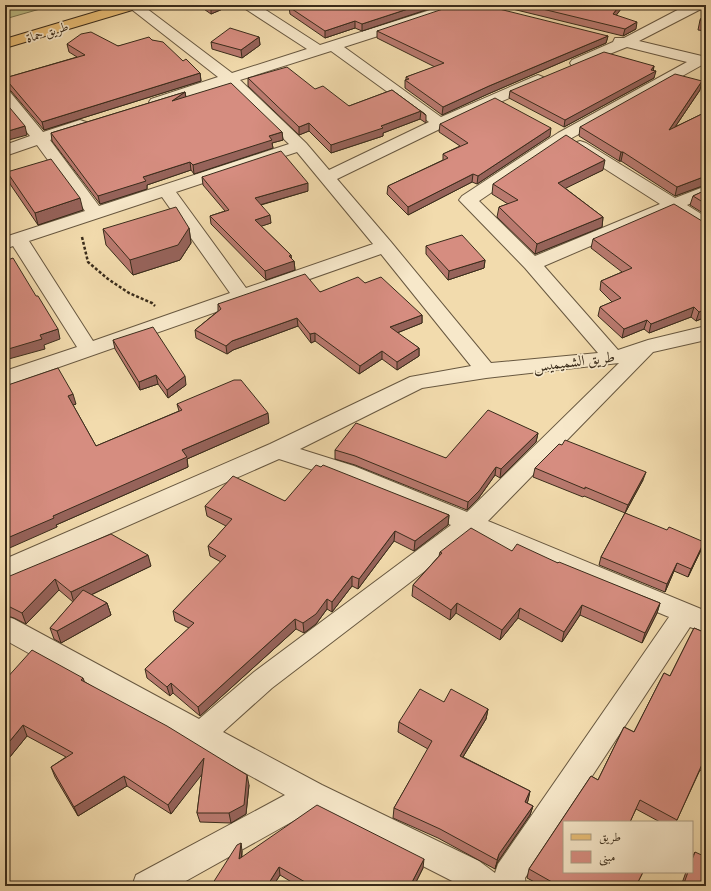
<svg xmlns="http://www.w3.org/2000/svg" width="711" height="891" viewBox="0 0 711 891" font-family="'EB Garamond',Amiri,serif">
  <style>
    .green { fill: #bebf87; stroke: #7c7651 }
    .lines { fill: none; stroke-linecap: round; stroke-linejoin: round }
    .street-casing { stroke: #685840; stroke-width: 2 }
    .primary-casing { stroke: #3a2c1b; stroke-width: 2 }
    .path-far1 { stroke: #3a2c1b; stroke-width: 2; stroke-dasharray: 2 1.5; stroke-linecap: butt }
    .path { stroke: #3a2c1b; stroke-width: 2.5; stroke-dasharray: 3 2; stroke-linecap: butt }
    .street { fill: #f7e8ca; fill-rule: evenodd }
    .primary { fill: #e9be76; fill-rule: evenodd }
    .wall { fill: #b8796e; stroke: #3a2c1b }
    .shaded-wall { fill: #96635a; stroke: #3a2c1b }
    .building { fill: #d68d80; stroke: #3a2c1b }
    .labels { text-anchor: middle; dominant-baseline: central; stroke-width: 3.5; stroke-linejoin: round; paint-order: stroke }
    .far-street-label { font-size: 13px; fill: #3a2c1b; stroke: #f7e8ca }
    .street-label { font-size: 15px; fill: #3a2c1b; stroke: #f7e8ca }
  </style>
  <rect width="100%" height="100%" fill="#f2dbad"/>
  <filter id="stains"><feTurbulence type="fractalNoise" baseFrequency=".005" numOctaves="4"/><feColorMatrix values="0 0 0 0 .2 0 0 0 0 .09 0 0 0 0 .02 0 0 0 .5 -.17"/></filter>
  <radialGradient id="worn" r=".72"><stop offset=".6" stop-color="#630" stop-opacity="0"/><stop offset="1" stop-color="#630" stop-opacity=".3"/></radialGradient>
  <path class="green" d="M5 5H54L5 19Z"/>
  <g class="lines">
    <defs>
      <path id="street" d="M126 5H142L232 73 307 49 244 8 242 5H258L320 45 446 5H467L465 8 344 47 441 117 533 77 538 75 543 77 546 80 543 83 446 126 337 179 391 242 491 363 598 353 525 268 459 200 462 196 558 133 687 62 627 47 577 67 572 66 570 63 572 60 613 42 615 38H624L687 5H705L703 8 639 41 706 57V66L702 65 570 139 479 201 535 256 660 204 574 149 572 146 574 143 580 141 586 143 675 198 706 186V197L687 205 706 217V230L700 229 672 211 544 266 618 350 648 340 706 326V340L653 352 488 521 706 611V633L690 627 525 878 526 886H462L313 810 177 886H132L136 875 285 795 5 640V616L14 619 199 719 254 672 451 525 338 478 279 459 5 580V559L270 444 410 377 471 366 381 254 5 386V371L77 347 13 246 5 249V237L85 211 37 145 5 156V145L30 136 5 105V90L10 92 43 132 80 120 86 122 88 125 86 128 50 140 99 206 289 144 227 85 163 105 157 107 151 105 149 102 151 99 218 77ZM331 51 429 122 329 170 306 143 240 80ZM297 152 373 244 246 288 176 192ZM162 197 230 293 93 341 29 241ZM619 363 467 512 354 466 300 449 422 388 486 378ZM472 535 669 617 498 864 495 873 479 861 322 785 223 732 272 688Z"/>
      <path id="primary" d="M119 5H141L139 8 5 48V39Z"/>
    </defs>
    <use href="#street" class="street-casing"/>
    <use href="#primary" class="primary-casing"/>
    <path class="path-far1" d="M5 7 11 5"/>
    <path class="path" d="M82 237 88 262 108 279 129 293 152 303 155 306"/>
    <use href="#street" class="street"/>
    <use href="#primary" class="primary"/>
  </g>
  <path class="wall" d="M198 5H232L211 14Z
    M441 5 362 31 355 28 325 38 290 14 289 7Z
    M496 5H624L616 15 636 29 623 36Z
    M706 11V31L698 30 700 20Z
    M377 31 608 36 606 43 488 94 442 115 405 88V80H406V77L435 67 377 38Z
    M259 37 260 45 242 58 212 49 211 42Z
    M152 40 200 73 201 81 44 130 11 91 5 89V78L77 57 69 52 67 44 118 46Z
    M654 66 653 70 654 78 564 127 509 98 510 91Z
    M248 78 349 106 392 90 426 115V123L420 119 383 133V136L331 153 309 131 299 135 248 86Z
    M700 90 675 127 706 112V185H705L675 196 621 161H619L579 136 580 127Z
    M185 92 186 97 282 132 283 140 272 143 273 148 194 174 191 170 147 185V189L100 204 52 141 51 133Z
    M440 124 550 136 477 184 472 182 408 215 387 194 388 186 443 160V154L460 146 439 132Z
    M603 170 565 188 603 217 602 227 535 254 497 217 499 207 508 204 492 194 493 184Z
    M7 172 83 210 38 225 10 184Z
    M202 177 308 191 261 205 271 223 261 226 291 255V258L294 261 295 270 266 280 211 224 210 216 225 211 203 185Z
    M706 190V215L690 205 693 196Z
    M702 221H706V317L696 321 691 317 649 333 644 329 622 338 598 316 600 307 612 302 600 290 601 281 622 272 591 248 593 239Z
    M189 228 191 243 180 260 133 275 106 245 103 229Z
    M426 246 485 260 484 268 448 280 426 254Z
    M365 283 422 315V323L397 333 419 348V356L397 370 382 359 359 374 315 341 311 343 298 326 233 350 227 354 196 338 195 330 218 311V304L320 292Z
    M113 340 186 385 168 398 158 384 140 390 115 349Z
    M5 386 76 404 73 405 96 446 179 411 177 404 269 423 187 459 188 467 56 525 57 527Z
    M538 433 536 442 500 478 495 475 478 499 467 510 355 465 335 459V450L446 458Z
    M321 467 449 515 448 525 414 551 394 541 358 589 352 586 332 612 327 609 316 624 304 633 296 629 200 716 173 693 170 696 147 678 145 669 189 628 175 621 173 611 221 562 210 556 208 546 226 526 207 516 205 506 285 501Z
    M535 468 643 480 625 513 701 550 688 577 674 571 665 592 599 565 601 557 625 513 584 496 583 497 533 477Z
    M512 551 558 563 660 603 657 613 642 643 580 615 562 642 518 618 500 640 456 613 450 620 412 596 413 585 439 556 440 552Z
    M151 566 91 595 107 603 111 615 61 643 54 639 50 628 73 602 59 590 26 624 14 618 5 615V578Z
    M694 628 706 633V769H705L704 772 700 770 676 822H660L636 809 630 822H564V872H643L636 886H542L527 878 529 869 591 776 598 780 624 727 634 732 664 673 670 676Z
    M5 680 85 682 249 785 246 814 231 823 200 822 197 813 202 773 171 814 127 786 78 816 55 777 51 767 66 757 27 736 5 763Z
    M444 702 488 709 486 719 463 757 530 791 527 803 533 806 530 815 497 863 495 869 438 838 393 818 394 808 428 749 398 732 399 722Z
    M242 851V858L423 868 414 886H298L280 875 273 886H211Z
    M695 852 706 886H681L686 872H692V857Z"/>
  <path class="shaded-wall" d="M216 5H232L211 14V7Z
    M420 5H441L362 31V24Z
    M620 5H624L612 21 613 14Z
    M355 21V28L325 38V31Z
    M637 22 636 29 623 36 625 29Z
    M608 36 606 43 488 94 442 115 443 107 489 86Z
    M259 37 260 45 242 58 241 50Z
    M654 66 653 72 656 71 654 78 564 127 565 120 651 70Z
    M200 73 201 81 44 130 42 122Z
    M702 81 700 90 667 139 669 130Z
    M185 92 186 99 172 101Z
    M421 111 420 119 383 133V136L331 153V145L381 126Z
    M309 123V131L299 135V127Z
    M25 126 27 135 5 141V132Z
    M551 128 550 136 477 184 478 176Z
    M282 132 283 140 272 143 273 148 194 174 193 165 269 136Z
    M621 152H623L621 161H619Z
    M605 160 603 170 556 193 558 183Z
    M190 162 191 170 147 185V189L100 204 98 196 143 177Z
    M473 174 472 182 408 215V207Z
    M706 176 705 185 675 196 677 187Z
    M308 183V191L256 206 255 198Z
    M80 198 83 210 38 225 35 213Z
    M270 215 271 223 256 228 255 220Z
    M603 217 602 227 535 254 537 244Z
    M189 228 191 243 180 260 133 275 130 260Z
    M291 255 292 262 294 261 295 270 266 280 265 271Z
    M485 260 484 268 448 280 449 271Z
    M694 307 691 317 649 333 651 324Z
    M706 309V317L696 321 699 312Z
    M422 315V323L389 336 390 327Z
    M297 318 298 326 233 350 227 354 226 346 232 341Z
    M647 320 644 329 622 338 624 329Z
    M58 329 60 339 44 345 45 349 5 360V350L40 335Z
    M315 333V341L311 343 310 334Z
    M419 348V356L397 370V362Z
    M382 351V359L359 374 360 366Z
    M156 375 158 384 140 390 139 382Z
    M185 376 186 385 168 398 167 390Z
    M73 394 76 404 71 406 68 396Z
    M268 413 269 423 187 459 188 467 56 525 57 527 5 550V539L53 516 182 450Z
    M538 433 536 442 500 478 501 469Z
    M496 467 495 475 478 499 467 510 468 502Z
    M646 472 643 480 625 513 628 505Z
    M449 515 448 525 414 551 415 541Z
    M395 531 394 541 358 589 359 579Z
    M704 542 701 550 688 577 691 569Z
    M148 555 151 566 74 603 71 592Z
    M677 563 674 571 665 592 667 584Z
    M352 576V586L332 612V602Z
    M55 579 59 590 26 624 22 613Z
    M327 599V609L316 624 304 633 303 623Z
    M107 603 111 615 61 643 57 631Z
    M457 603 456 613 450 620 451 610Z
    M660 603 657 613 642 643 645 633Z
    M582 605 580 615 562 642 564 632Z
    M520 608 518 618 500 640 502 630Z
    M295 619 296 629 200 716 198 707Z
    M5 638 7 643 5 645Z
    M83 678 87 688 81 680Z
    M171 683 173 693 170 696 167 687Z
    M488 709 486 719 458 765 460 756Z
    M23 725 27 736 5 763V747Z
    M204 758 207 768 171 814 168 805Z
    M247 775 249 785 246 814 231 823 229 813Z
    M124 776 127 786 78 816 74 807Z
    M530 791 528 801 523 811 525 802Z
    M533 806 530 815 497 863 495 869 499 854Z
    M241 843 242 851 240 868 239 859Z
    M424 859 423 868 414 886H410Z
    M279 867 280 875 273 886H267Z"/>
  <path class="building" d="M208 5H216L211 7Z
    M297 5H420L362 24 355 21 325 31 289 7Z
    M455 5H483L608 36 489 86 443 107 405 80 409 79 406 77 444 63 377 31Z
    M526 5H620L613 14 637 22 625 29Z
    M706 11V22L700 20Z
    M230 28 259 37 241 50 211 42Z
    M91 32 118 46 149 37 152 40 163 42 183 61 186 59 200 73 42 122 9 83 5 82V78L85 55 67 44 81 34Z
    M604 52 654 66 651 70 656 71 565 120 510 91Z
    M287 67 315 89 323 86 349 106 392 90 426 115 421 111 381 126 383 128 331 145 309 123 299 127 248 78Z
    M675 74 702 81 669 130 706 112V176L677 187 623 152H621L580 127Z
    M231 83 282 132 269 136 272 140 193 165 190 162 143 177 146 181 98 196 51 133 185 92 172 101Z
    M495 98 551 128 478 176 473 174 408 207 388 186 448 158 443 154 468 143 440 124Z
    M5 102 25 126 5 132Z
    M566 135 605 160 558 183 603 217 537 244 499 207 518 200 493 184Z
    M281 151 308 183 255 198 270 215 255 220 291 255 289 256 294 261 265 271 210 216 229 210 202 177Z
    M51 159 80 198 35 213 7 172Z
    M706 190V204L693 196Z
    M674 204 702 221H706V309L699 312 694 307 651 324 647 320 624 329 600 307 621 298 601 281 632 268 593 239Z
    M176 207 189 228 178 245 130 260 103 229Z
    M462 235 485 260 449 271 426 246Z
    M13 258 36 296H38L58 329 40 335 42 339 5 350V261Z
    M305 274 320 292 358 277 365 283 381 277 422 315 390 327 419 348 397 362 382 351 360 366 315 333 310 334 297 318 232 341 226 346 195 330 221 309 218 304Z
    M153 327 185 376 167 390 156 375 139 382 113 340Z
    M58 368 73 394 68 396 96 446 182 410 177 404 234 380H241L268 413 182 450 187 457 53 516 54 518 5 539V386Z
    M488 410 538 433 501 469 496 467 479 491 468 502 355 456 335 450 356 423 446 458Z
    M565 440 646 472 628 505 585 487V489L535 468 559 444 562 445Z
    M316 465 321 467 323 465 449 515 415 541 395 531 359 579 352 576 332 602 327 599 316 614 303 623 295 619 198 707 171 683 167 687 145 669 194 623 173 611 226 556 208 546 232 519 205 506 233 476 285 501Z
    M625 513 667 530 669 527 704 542 691 569 677 563 667 584 601 557Z
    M471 528 512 551 517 544 558 563 559 562 660 603 645 633 582 605 564 632 520 608 502 630 457 603 451 610 413 585 442 553 440 552Z
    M111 534 148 555 71 592 55 579 22 613 10 607 5 605V578Z
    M83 590 107 603 57 631 50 628Z
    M694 628 706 633V761L704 760 677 820 640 800 630 822H564V872H643L636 886H559L529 869 591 776 598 780 624 727 634 732 664 673 670 676Z
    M32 650 83 678 81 680 167 726 247 775 244 805 229 813H197L204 758 168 805 124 776 74 807 51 767 73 753 23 725 5 747V680Z
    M420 689 444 702 451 689 488 709 460 756 530 791 525 802 533 806 499 854 497 860 440 829 394 808 432 741 399 722Z
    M317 805 424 859 410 886H312L279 867 267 886H211L237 845 241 843 239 859Z
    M695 852 706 857V886H683L688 872H692V860Z"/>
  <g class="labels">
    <g class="far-street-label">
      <text transform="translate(47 32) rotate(-17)">طريق حماة</text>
    </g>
    <g class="street-label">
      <text transform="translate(574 361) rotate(-7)">طريق الشميميس</text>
    </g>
  </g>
  <rect width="711" height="891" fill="none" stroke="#f2dbad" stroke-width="20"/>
  <rect x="6" y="6" width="699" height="879" fill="none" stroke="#3a2c1b" stroke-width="2"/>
  <rect x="10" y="10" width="691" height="871" fill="none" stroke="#3a2c1b"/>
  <rect x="563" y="821" width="130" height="52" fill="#f7e8ca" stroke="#ab9d84"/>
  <rect x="571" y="834" width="20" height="6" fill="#e9be76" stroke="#ab9d84"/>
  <text x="599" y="841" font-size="12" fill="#3a2c1b">طريق</text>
  <rect x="571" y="851" width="20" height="12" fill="#d68d80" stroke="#ab9d84"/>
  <text x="599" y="861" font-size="12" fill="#3a2c1b">مبنى</text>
  <rect width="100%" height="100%" filter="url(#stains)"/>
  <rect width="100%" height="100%" fill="url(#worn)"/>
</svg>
